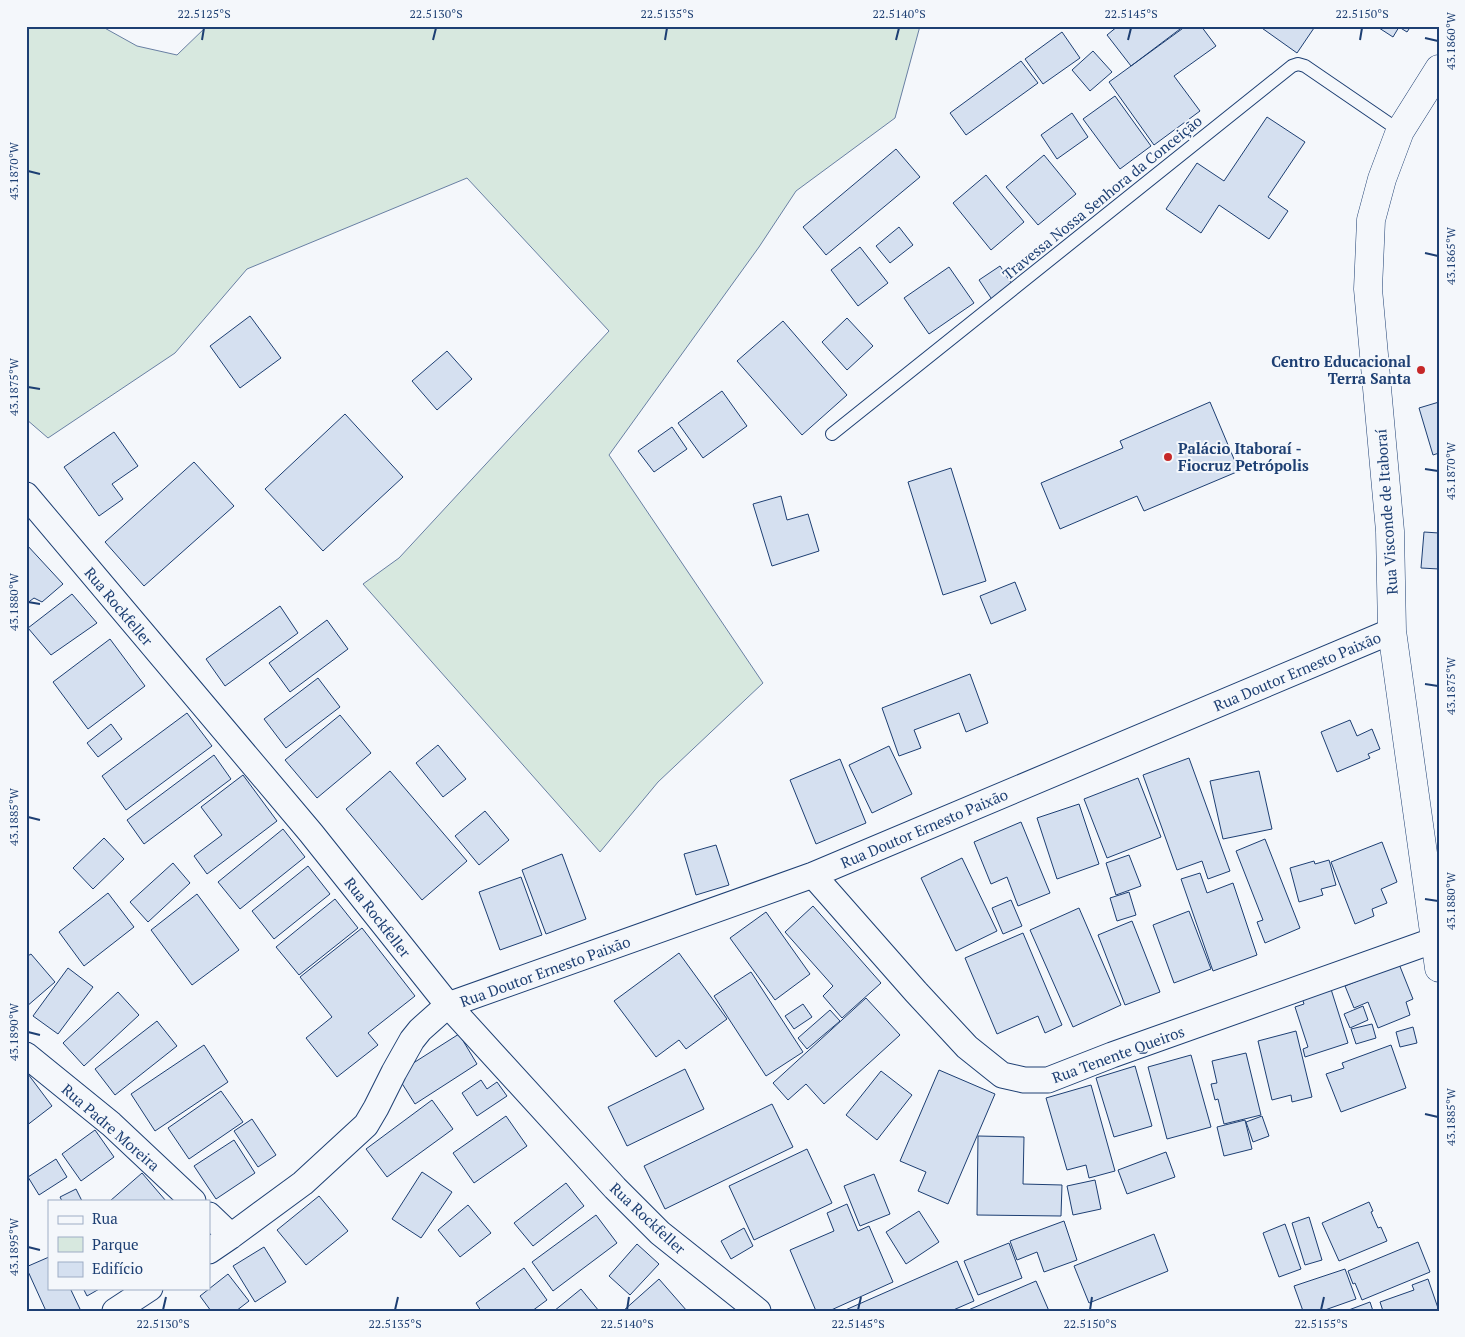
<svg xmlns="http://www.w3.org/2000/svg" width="1465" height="1337" viewBox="0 0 1465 1337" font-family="'PT Serif',serif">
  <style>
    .green { fill: #d7e8df; stroke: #687fa3 }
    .building { fill: #d5e0f0; stroke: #1d3f73 }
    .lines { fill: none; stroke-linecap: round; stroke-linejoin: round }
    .lane-casing { stroke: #1d3f73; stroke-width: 14 }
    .street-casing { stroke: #1d3f73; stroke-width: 27 }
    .secondary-casing { stroke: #1d3f73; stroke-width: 29 }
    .lane { stroke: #f4f7fb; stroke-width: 12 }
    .street { stroke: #f4f7fb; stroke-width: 25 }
    .secondary { stroke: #f4f7fb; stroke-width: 28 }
    .ticks { fill: none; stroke: #1d3f73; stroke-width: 2 }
    .poi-dot { fill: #c62828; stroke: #f4f7fb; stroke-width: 2 }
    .labels { text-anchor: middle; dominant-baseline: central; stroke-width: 4; stroke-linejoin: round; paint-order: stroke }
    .street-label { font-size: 15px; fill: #1d3f73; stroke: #f4f7fb }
    .poi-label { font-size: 15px; font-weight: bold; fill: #1d3f73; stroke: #f4f7fb; text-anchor: end }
    .neatline { fill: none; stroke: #1d3f73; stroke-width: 2 }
    .ticks-label { font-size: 12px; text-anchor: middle; fill: #1d3f73 }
  </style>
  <rect width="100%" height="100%" fill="#f4f7fb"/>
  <path class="green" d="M26 26H101L137 46 177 55 207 26H920L895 118 796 191 759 247 609 455 763 683 658 782 600 852 363 584 399 558 609 331 467 178 247 269 175 353 48 438 26 419Z"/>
  <path class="building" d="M1118 26H1184L1131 66 1107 35Z
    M1186 26H1201L1216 46 1174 76 1200 111 1154 145 1109 82Z
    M1259 26H1312L1314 28 1297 53Z
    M1376 26H1411L1407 32 1399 27 1393 37Z
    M1062 32 1080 58 1043 84 1025 59Z
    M1093 51 1112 72 1090 91 1072 70Z
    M1021 61 1038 83 966 135 950 113Z
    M1115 96 1151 146 1120 169 1083 119Z
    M1072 113 1088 137 1057 159 1041 135Z
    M1267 117 1305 142 1268 197 1288 211 1269 239 1219 205 1201 233 1166 209 1197 163 1224 181Z
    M896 149 920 177 826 255 803 227Z
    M1044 155 1076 194 1038 225 1006 187Z
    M986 175 1024 222 991 250 953 203Z
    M899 227 913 245 890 263 876 246Z
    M860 247 888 283 858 306 831 270Z
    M1000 266 1014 287 993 301 979 280Z
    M949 267 974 303 929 334 904 298Z
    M250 316 281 358 240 388 210 346Z
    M847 318 873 346 847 370 822 342Z
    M783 321 847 395 802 435 737 361Z
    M447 351 472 379 437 410 412 381Z
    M722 391 747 426 703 458 678 423Z
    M1210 402 1239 471 1144 511 1137 496 1060 529 1041 483 1123 448 1120 441Z
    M1439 402V453L1433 455 1419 408Z
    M345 414 403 477 323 551 265 489Z
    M672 427 687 449 654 472 638 451Z
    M114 432 138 466 112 484 123 499 99 516 64 467Z
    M194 462 234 506 144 586 105 542Z
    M951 468 986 581 943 595 908 482Z
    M781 496 787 520 808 514 819 551 772 566 753 504Z
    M1424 532 1439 533V569L1421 568Z
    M26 544 63 584 42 602 34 598 26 604Z
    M1015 582 1026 610 991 624 980 596Z
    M72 594 97 623 51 655 28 628Z
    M280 606 298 633 225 686 206 659Z
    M327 620 348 649 290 692 269 663Z
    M110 639 145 686 88 729 53 682Z
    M970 674 988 723 966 732 959 713 914 730 921 748 899 756 882 708Z
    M318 678 340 707 286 748 264 719Z
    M187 713 212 746 126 810 102 776Z
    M340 715 371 753 317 798 285 760Z
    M1350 720 1357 736 1372 729 1380 749 1368 754 1370 758 1337 772 1321 732Z
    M111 724 122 739 98 757 87 743Z
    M438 745 466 779 443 797 416 763Z
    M889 746 912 794 872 813 849 765Z
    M214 755 231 779 144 844 127 820Z
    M1189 758 1230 871 1208 879 1202 861 1177 870 1143 775Z
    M840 759 866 823 816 844 790 780Z
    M390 771 467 861 422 900 346 809Z
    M1259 771 1272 829 1223 839 1210 781Z
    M243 775 277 821 207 874 194 856 222 835 201 807Z
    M1138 778 1161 837 1107 858 1084 799Z
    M1079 804 1099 864 1057 879 1037 818Z
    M485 811 509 840 479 865 455 836Z
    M1021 822 1050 893 1018 906 1007 877 991 884 974 842Z
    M283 829 305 857 240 909 218 882Z
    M104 838 124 859 93 889 73 868Z
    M1265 839 1300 928 1265 943 1257 922 1263 920 1236 851Z
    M1382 842 1397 882 1381 889 1387 903 1372 909 1374 916 1355 924 1331 862Z
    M716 845 729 885 696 895 684 854Z
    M562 854 586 919 546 934 522 870Z
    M1129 855 1141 886 1116 895 1106 863Z
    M962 858 997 931 956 951 921 878Z
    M1329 860 1336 885 1321 889 1323 895 1299 902 1290 868 1314 861 1315 864Z
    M173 863 190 883 148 922 130 902Z
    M308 866 330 894 274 939 252 911Z
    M1200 873 1207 893 1233 883 1257 955 1213 971 1181 879Z
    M521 877 542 935 500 950 479 892Z
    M1129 892 1136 915 1117 921 1110 898Z
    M108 893 134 927 84 966 59 932Z
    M197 894 239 950 192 985 151 930Z
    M335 899 358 928 299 975 276 947Z
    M1011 900 1022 926 1003 934 992 908Z
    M813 906 881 983 842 1018 823 996 833 986 785 932Z
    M1079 908 1121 1005 1073 1027 1030 930Z
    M1189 911 1211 969 1174 983 1153 925Z
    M766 912 810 974 775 1000 730 938Z
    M1132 921 1160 992 1125 1005 1098 935Z
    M362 928 415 996 368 1033 378 1045 337 1077 306 1038 332 1017 300 977Z
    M1023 933 1062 1025 1045 1033 1038 1016 997 1034 965 958Z
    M679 953 727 1019 686 1049 679 1040 656 1057 614 1001Z
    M31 954 55 982 26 1007V957Z
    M1399 964 1413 999 1406 1002 1410 1015 1378 1028 1368 1002 1354 1008 1345 986Z
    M68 968 93 987 58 1034 33 1016Z
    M751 972 803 1052 766 1076 714 996Z
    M1330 986 1348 1043 1305 1057 1303 1049 1308 1047 1295 1007 1304 1004 1301 995Z
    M118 992 139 1015 84 1066 63 1043Z
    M866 998 900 1035 824 1104 806 1084 788 1100 773 1083Z
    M803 1004 812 1017 794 1029 785 1016Z
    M1363 1006 1368 1020 1350 1028 1344 1014Z
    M830 1010 840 1021 807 1049 798 1038Z
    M157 1021 177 1046 115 1095 95 1069Z
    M1372 1024 1376 1038 1356 1044 1351 1029Z
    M1413 1027 1417 1043 1400 1047 1396 1032Z
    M1296 1031 1312 1097 1292 1102 1291 1095 1272 1100 1258 1041Z
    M459 1034 477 1064 415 1104 396 1074Z
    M204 1045 228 1082 155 1131 131 1094Z
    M1391 1045 1406 1088 1341 1112 1326 1074 1344 1068 1342 1063Z
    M1246 1053 1261 1115 1224 1124 1218 1099 1215 1100 1211 1084 1217 1083 1212 1061Z
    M1191 1055 1211 1127 1167 1139 1148 1067Z
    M1135 1066 1152 1126 1114 1137 1096 1078Z
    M685 1069 704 1109 627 1146 608 1107Z
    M939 1070 995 1094 948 1204 918 1191 926 1172 900 1161Z
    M881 1071 912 1095 877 1140 846 1115Z
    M28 1074 52 1106 26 1126V1076Z
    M481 1080 487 1089 497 1082 507 1096 477 1116 462 1093Z
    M1091 1085 1115 1171 1089 1178 1086 1165 1067 1170 1046 1098Z
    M221 1091 243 1122 189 1159 168 1128Z
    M432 1100 453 1129 387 1177 366 1149Z
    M772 1104 793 1147 665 1209 644 1166Z
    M506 1116 527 1146 474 1183 453 1153Z
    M1262 1116 1269 1136 1253 1142 1246 1122Z
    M252 1119 276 1155 258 1167 234 1131Z
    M1245 1120 1252 1149 1224 1156 1217 1127Z
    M95 1130 114 1157 81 1181 62 1154Z
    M978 1136 1024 1137 1023 1184 1062 1185 1061 1216 977 1215Z
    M234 1140 255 1173 216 1199 194 1166Z
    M807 1149 832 1203 754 1240 729 1186Z
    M1166 1152 1175 1177 1127 1194 1118 1170Z
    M56 1159 67 1177 39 1195 28 1177Z
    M422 1172 452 1192 421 1238 392 1219Z
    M142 1173 166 1201H110Z
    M874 1174 890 1214 860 1226 844 1186Z
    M1095 1180 1101 1209 1073 1215 1067 1186Z
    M566 1183 584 1206 533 1246 514 1223Z
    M76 1189 82 1201H62L60 1197Z
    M319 1196 348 1231 306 1265 277 1230Z
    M1369 1202 1373 1211 1371 1212 1378 1228 1381 1227 1387 1241 1339 1261 1322 1223Z
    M847 1204 858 1231 869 1226 893 1282 829 1311H816L790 1250 834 1231 827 1213Z
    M468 1205 491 1233 460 1257 438 1230Z
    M919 1211 939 1242 906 1264 886 1232Z
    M596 1215 617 1243 553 1291 532 1262Z
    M1309 1217 1322 1260 1305 1265 1292 1223Z
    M1064 1221 1077 1260 1044 1272 1037 1252 1017 1260 1010 1241Z
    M1285 1224 1301 1269 1279 1277 1263 1233Z
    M744 1228 753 1246 731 1259 721 1241Z
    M1154 1234 1168 1271 1089 1303 1074 1266Z
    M1418 1242 1430 1272 1362 1300 1355 1283 1353 1284 1348 1271Z
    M1009 1243 1022 1278 978 1295 964 1261Z
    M637 1244 659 1264 630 1295 609 1276Z
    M264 1247 286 1282 255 1302 233 1266Z
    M49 1257V1288H70L80 1309 75 1311H46L26 1267Z
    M957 1261 974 1301 951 1311H843Z
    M524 1268 547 1300 532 1311H481L476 1303Z
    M1345 1269 1356 1299 1322 1311H1303L1294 1286Z
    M228 1274 249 1301 236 1311H211L200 1296Z
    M659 1279 687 1311H623Z
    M1428 1279 1439 1311H1383L1380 1302 1414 1290 1412 1285Z
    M1036 1281 1049 1311H966Z
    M83 1288H101L87 1296Z
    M581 1289 599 1311H554Z
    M1370 1302 1373 1311H1346Z"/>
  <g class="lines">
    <defs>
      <path id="lane" d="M832 434 1292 66 1298 64 1305 66 1400 131"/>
      <path id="street" d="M26 495 311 833 448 1005 615 1188 660 1233 758 1311
        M813 875 916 992 967 1047 1002 1075 1024 1080H1048L1112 1055 1435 940
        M26 1055 111 1124 193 1201
        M209 1215 231 1236
        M209 1251 231 1236 303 1183 366 1125 376 1108 394 1072 412 1040 420 1030 448 1005 813 875 1392 631
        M115 1311 150 1288"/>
      <path id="secondary" d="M1439 69 1400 131 1382 179 1371 220 1368 289 1390 531 1392 631 1439 968"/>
    </defs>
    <use href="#lane" class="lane-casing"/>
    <use href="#street" class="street-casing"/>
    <use href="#secondary" class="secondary-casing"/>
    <use href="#lane" class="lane"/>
    <use href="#street" class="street"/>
    <use href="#secondary" class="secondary"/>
  </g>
  <path class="ticks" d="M1425 38 1438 41M202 40 204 28M433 40 436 28M665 40 667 28M896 40 899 28M1128 40 1131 28M1360 40 1362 28M28 171 40 174M1425 253 1438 256M28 387 40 389M1425 469 1438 471M28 602 40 604M1425 684 1438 686M28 817 40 820M1425 899 1438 901M28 1032 40 1035M1425 1114 1438 1117M28 1247 40 1250M163 1310 166 1297M395 1310 398 1297M627 1310 629 1297M858 1310 861 1297M1090 1310 1092 1297M1321 1310 1324 1297"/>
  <g class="poi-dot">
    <circle cx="1421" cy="370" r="5"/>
    <circle cx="1168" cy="457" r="5"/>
  </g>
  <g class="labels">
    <g class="street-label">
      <text transform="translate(1102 197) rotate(-39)">Travessa Nossa Senhora da Conceição</text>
      <text transform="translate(1386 512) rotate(-94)">Rua Visconde de Itaboraí</text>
      <text transform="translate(119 606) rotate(50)">Rua Rockfeller</text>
      <text transform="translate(1297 671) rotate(-23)">Rua Doutor Ernesto Paixão</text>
      <text transform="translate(924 828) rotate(-23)">Rua Doutor Ernesto Paixão</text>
      <text transform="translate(378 917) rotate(52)">Rua Rockfeller</text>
      <text transform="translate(545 971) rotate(-20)">Rua Doutor Ernesto Paixão</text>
      <text transform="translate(1118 1054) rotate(-20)">Rua Tenente Queiros</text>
      <text transform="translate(111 1127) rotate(41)">Rua Padre Moreira</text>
      <text transform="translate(648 1218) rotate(43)">Rua Rockfeller</text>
    </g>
    <g class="poi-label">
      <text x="1411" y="361">Centro Educacional<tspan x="1411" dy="17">Terra Santa</tspan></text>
      <text x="1178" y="448" text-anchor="start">Palácio Itaboraí -<tspan x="1178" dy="17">Fiocruz Petrópolis</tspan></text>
    </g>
  </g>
  <rect width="1465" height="1337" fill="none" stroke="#f4f7fb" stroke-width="55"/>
  <rect x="48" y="1200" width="162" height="90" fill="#f4f7fb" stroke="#9eadc5"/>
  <rect x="58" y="1216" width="25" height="8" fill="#f4f7fb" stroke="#9eadc5"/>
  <text x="92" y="1224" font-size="15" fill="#1d3f73">Rua</text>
  <rect x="58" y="1237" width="25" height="15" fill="#d7e8df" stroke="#9eadc5"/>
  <text x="92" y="1250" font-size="15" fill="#1d3f73">Parque</text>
  <rect x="58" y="1262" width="25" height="15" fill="#d5e0f0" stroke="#9eadc5"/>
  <text x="92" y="1274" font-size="15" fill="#1d3f73">Edifício</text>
  <rect x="28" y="28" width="1410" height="1282" class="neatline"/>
  <g class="ticks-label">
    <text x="204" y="18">22.5125°S</text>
    <text x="436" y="18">22.5130°S</text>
    <text x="667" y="18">22.5135°S</text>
    <text x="899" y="18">22.5140°S</text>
    <text x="1131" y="18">22.5145°S</text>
    <text x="1362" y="18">22.5150°S</text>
    <text transform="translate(1451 41) rotate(-90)" y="4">43.1860°W</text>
    <text transform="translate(14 171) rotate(-90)" y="4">43.1870°W</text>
    <text transform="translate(1451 256) rotate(-90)" y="4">43.1865°W</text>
    <text transform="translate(14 387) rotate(-90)" y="4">43.1875°W</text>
    <text transform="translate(1451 471) rotate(-90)" y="4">43.1870°W</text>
    <text transform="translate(14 602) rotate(-90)" y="4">43.1880°W</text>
    <text transform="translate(1451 686) rotate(-90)" y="4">43.1875°W</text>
    <text transform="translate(14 817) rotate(-90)" y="4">43.1885°W</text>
    <text transform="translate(1451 901) rotate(-90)" y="4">43.1880°W</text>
    <text transform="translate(14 1032) rotate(-90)" y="4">43.1890°W</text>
    <text transform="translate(1451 1117) rotate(-90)" y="4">43.1885°W</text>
    <text transform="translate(14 1247) rotate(-90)" y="4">43.1895°W</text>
    <text x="163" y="1328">22.5130°S</text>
    <text x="395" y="1328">22.5135°S</text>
    <text x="627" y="1328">22.5140°S</text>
    <text x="858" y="1328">22.5145°S</text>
    <text x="1090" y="1328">22.5150°S</text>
    <text x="1321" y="1328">22.5155°S</text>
  </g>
</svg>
